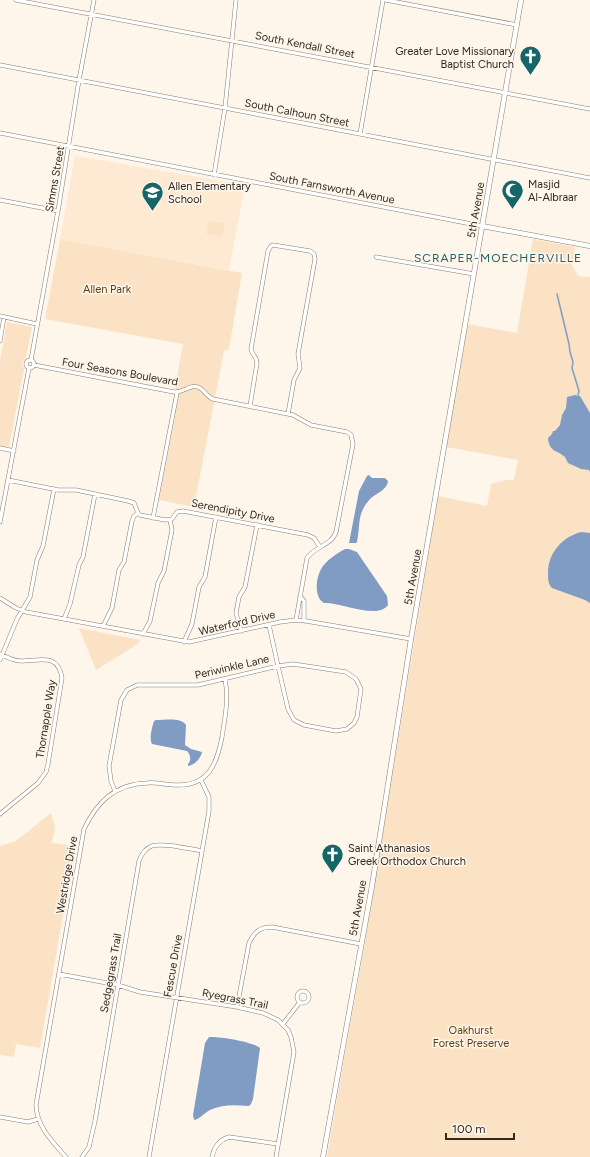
<svg xmlns="http://www.w3.org/2000/svg" width="590" height="1157" viewBox="0 0 590 1157" font-family="Figtree,sans-serif">
  <style>
    .built { fill: #fee9d2 }
    .green { fill: #fbe2c5 }
    .water { fill: #809cc3 }
    .lines { fill: none; stroke-linecap: round; stroke-linejoin: round }
    .stream { stroke: #809cc3; stroke-width: 1.5 }
    .minor-casing { stroke: #8a7c6d; stroke-width: 4.5 }
    .tertiary-casing { stroke: #8a7c6d; stroke-width: 5.5 }
    .minor { stroke: #fff; stroke-width: 3.5 }
    .tertiary { stroke: #fff; stroke-width: 4.5 }
    .labels { text-anchor: middle; dominant-baseline: central; stroke-width: 3; stroke-linejoin: round; paint-order: stroke }
    .street-label { font-size: 11px; fill: #2f2922; stroke: #fff6eb }
    .poi-label { font-size: 11px; fill: #2f2922; stroke: #fff6eb; text-anchor: start }
    .park-label { font-size: 11px; fill: #5f3d0d; stroke: #fff6eb }
    .neighbourhood-label { font-size: 12px; letter-spacing: 1px; fill: #276163; stroke: #fff6eb }
  </style>
  <rect width="100%" height="100%" fill="#fff6eb"/>
  <path class="built" d="M75 156 245 185 229 270 60 239Z"/>
  <path class="green" d="M209 220 225 224 222 237 206 234Z
    M60 239 242 273 229 349 224 351 194 507 159 500 180 391 175 389 183 344 45 319Z
    M533 239 575 247 572 265 578 276 590 277V1157H327L343 1065 364 949 438 496 487 506 491 484 506 480H514L518 460 446 447 467 324 517 333Z
    M7 322 32 327 26 358 22 363 24 369 9 447 0 446V361Z
    M79 628 140 640 138 644 96 670Z
    M51 813 55 827 52 843 75 846 40 1048 16 1044 14 1057 0 1055V846L16 841Z"/>
  <path class="water" d="M575 395 580 396 590 413V472L589 470 581 469 568 463 565 457C557 450 549 452 548 438L552 434 553 431H555L560 425 562 415 566 408 567 397Z
    M369 475 372 478H385L388 481C387 490 377 493 371 498 356 514 361 523 357 542L356 543H349L359 491 367 476Z
    M581 532 590 533V603L585 600 552 588C548 584 548 579 548 573 548 553 562 537 581 532Z
    M345 549H349L357 552 387 596 388 605C378 620 340 602 324 603 313 597 316 575 323 566 328 559 338 553 345 549Z
    M156 720C165 720 181 717 186 725L185 745 191 749 202 752C201 758 195 765 188 766V764C192 760 190 754 187 751L152 744C149 739 152 727 154 721Z
    M209 1037C219 1036 254 1042 260 1048L253 1099 251 1104 249 1106C235 1105 223 1104 210 1110 204 1113 200 1119 194 1120L193 1115 205 1043Z"/>
  <g class="lines">
    <path class="stream" d="M557 294 569 344 570 352 573 362 572 368 579 391 578 395"/>
    <defs>
      <path id="minor" d="M16 0 590 109
        M386 0 517 25
        M0 65 590 178
        M0 133 482 226
        M360 134 383 0
        M214 175 225 108 236 0
        M0 200 58 211
        M376 257 474 274
        M0 316 37 324
        M0 341 4 317
        M26 364a4 4 0 1 1 8 0a4 4 0 1 1-8 0Z
        M31 360 59 205 79 80 94 0
        M34 365 174 392C184 393 190 383 200 388 205 391 207 397 213 399L293 415 311 425 347 432 351 435 353 444 336 532C332 545 314 547 307 558L296 620
        M250 406 257 363C257 357 252 355 251 349L268 251 271 246 273 245 310 251 314 254 315 259 298 354 300 368 294 380 288 414
        M0 448 14 451
        M8 480 58 490H76L128 501 134 503 138 513 140 515 165 520 172 519 177 512 183 511 308 535 314 538 320 547
        M153 518 177 393
        M0 522 29 368
        M300 596 304 601V621
        M0 598 16 608 26 612 189 642 280 622 296 620 306 621 411 639
        M64 619 70 604 79 565 83 557 95 494
        M103 626 112 608 119 570 124 562 132 521 134 516 138 513
        M241 631 236 613 239 597 245 587 257 525
        M143 634 150 621 158 583 164 571 172 530 170 520
        M184 642 192 624 199 587 205 577 216 517
        M0 654C6 657 14 661 21 661 39 661 58 652 62 678L48 764 46 772 38 783 0 814
        M0 660 17 619 30 597 37 560 43 546 54 489
        M115 791 111 781 109 766 121 700 127 690 137 685H198L278 666 293 664 346 672 356 679 361 689 357 717 354 723 347 729 336 731 304 725 294 720 288 709 278 666 269 625
        M59 974 118 985 140 992 237 1007 263 1013 278 1020 288 1030 291 1037 294 1052 276 1157
        M297 997a6 6 0 1 1 12 0a6 6 0 1 1-12 0Z
        M237 1007 249 943C254 932 260 927 272 927L361 944
        M283 1024 300 1002
        M0 1117 28 1122 38 1119
        M66 1157C52 1141 37 1127 36 1105L84 829C97 802 115 784 147 783 157 782 167 785 177 785 209 786 217 763 222 737 225 717 229 699 225 679
        M82 1157 89 1147 95 1121 139 861C146 842 157 844 174 846 184 848 193 849 202 851
        M149 1157 209 811V797L201 780
        M212 1157C214 1147 219 1140 229 1137L278 1144"/>
      <path id="tertiary" d="M482 226 590 246
        M323 1157 372 886 411 639 521 0"/>
    </defs>
    <use href="#minor" class="minor-casing"/>
    <use href="#tertiary" class="tertiary-casing"/>
    <use href="#minor" class="minor"/>
    <use href="#tertiary" class="tertiary"/>
  </g>
  <defs>
    <symbol id="church-pin" viewBox="-11 -11 22 30"><path d="M0 17L-7.5 6A9.5 9.5 0 1 1 7.5 6Z" fill="#166568" stroke="#fff6eb"/><path d="M-1.2-6h2.4v3.5h3.3v2.4h-3.3V6h-2.4V-.1h-3.3v-2.4h3.3Z" fill="#fff"/></symbol>
    <symbol id="mosque-pin" viewBox="-11 -11 22 30"><path d="M0 17L-7.5 6A9.5 9.5 0 1 1 7.5 6Z" fill="#166568" stroke="#fff6eb"/><path d="M3.5-4.9A6 6 0 1 0 3.5 4.9A5 5 0 1 1 3.5-4.9Z" fill="#fff"/></symbol>
    <symbol id="school-pin" viewBox="-11 -11 22 30"><path d="M0 17L-7.5 6A9.5 9.5 0 1 1 7.5 6Z" fill="#166568" stroke="#fff6eb"/><path d="M0-5L7-2L0 1L-7-2ZM-4 1L0 2.5L4 1V4Q0 6-4 4Z" fill="#fff"/></symbol>
  </defs>
  <g fill-rule="evenodd">
    <use href="#church-pin" x="518" y="44" width="25" height="34"/>
    <use href="#mosque-pin" x="500" y="178" width="25" height="34"/>
    <use href="#school-pin" x="140" y="180" width="25" height="34"/>
    <use href="#church-pin" x="320" y="842" width="25" height="34"/>
  </g>
  <g class="labels">
    <g class="street-label">
      <text transform="translate(305 45) rotate(11)">South Kendall Street</text>
      <text transform="translate(297 113) rotate(11)">South Calhoun Street</text>
      <text transform="translate(55 179) rotate(-80)">Simms Street</text>
      <text transform="translate(332 188) rotate(11)">South Farnsworth Avenue</text>
      <text transform="translate(476 210) rotate(-80)">5th Avenue</text>
      <text transform="translate(120 372) rotate(10)">Four Seasons Boulevard</text>
      <text transform="translate(233 511) rotate(11)">Serendipity Drive</text>
      <text transform="translate(413 577) rotate(-80)">5th Avenue</text>
      <text transform="translate(237 623) rotate(-13)">Waterford Drive</text>
      <text transform="translate(232 667) rotate(-13)">Periwinkle Lane</text>
      <text transform="translate(46 719) rotate(-81)">Thornapple Way</text>
      <text transform="translate(67 875) rotate(-80)">Westridge Drive</text>
      <text transform="translate(358 908) rotate(-80)">5th Avenue</text>
      <text transform="translate(173 966) rotate(-80)">Fescue Drive</text>
      <text transform="translate(111 973) rotate(-80)">Sedgegrass Trail</text>
      <text transform="translate(235 999) rotate(11)">Ryegrass Trail</text>
    </g>
    <g class="poi-label">
      <text x="514" y="51" text-anchor="end">Greater Love Missionary<tspan x="514" dy="13">Baptist Church</tspan></text>
      <text x="528" y="184">Masjid<tspan x="528" dy="13">Al-Albraar</tspan></text>
      <text x="168" y="186">Allen Elementary<tspan x="168" dy="13">School</tspan></text>
      <text x="348" y="848">Saint Athanasios<tspan x="348" dy="13">Greek Orthodox Church</tspan></text>
    </g>
    <g class="park-label">
      <text x="107" y="289">Allen Park</text>
      <text x="471" y="1030">Oakhurst<tspan x="471" dy="13">Forest Preserve</tspan></text>
    </g>
    <g class="neighbourhood-label">
      <text x="498" y="258">SCRAPER-MOECHERVILLE</text>
    </g>
  </g>
  <path d="M446 1133v6h68v-6" fill="none" stroke="#2f2922" stroke-width="2"/>
  <text x="452" y="1133" font-size="12" fill="#2f2922" stroke="#fff6eb" stroke-width="3" paint-order="stroke">100 m</text>
</svg>
